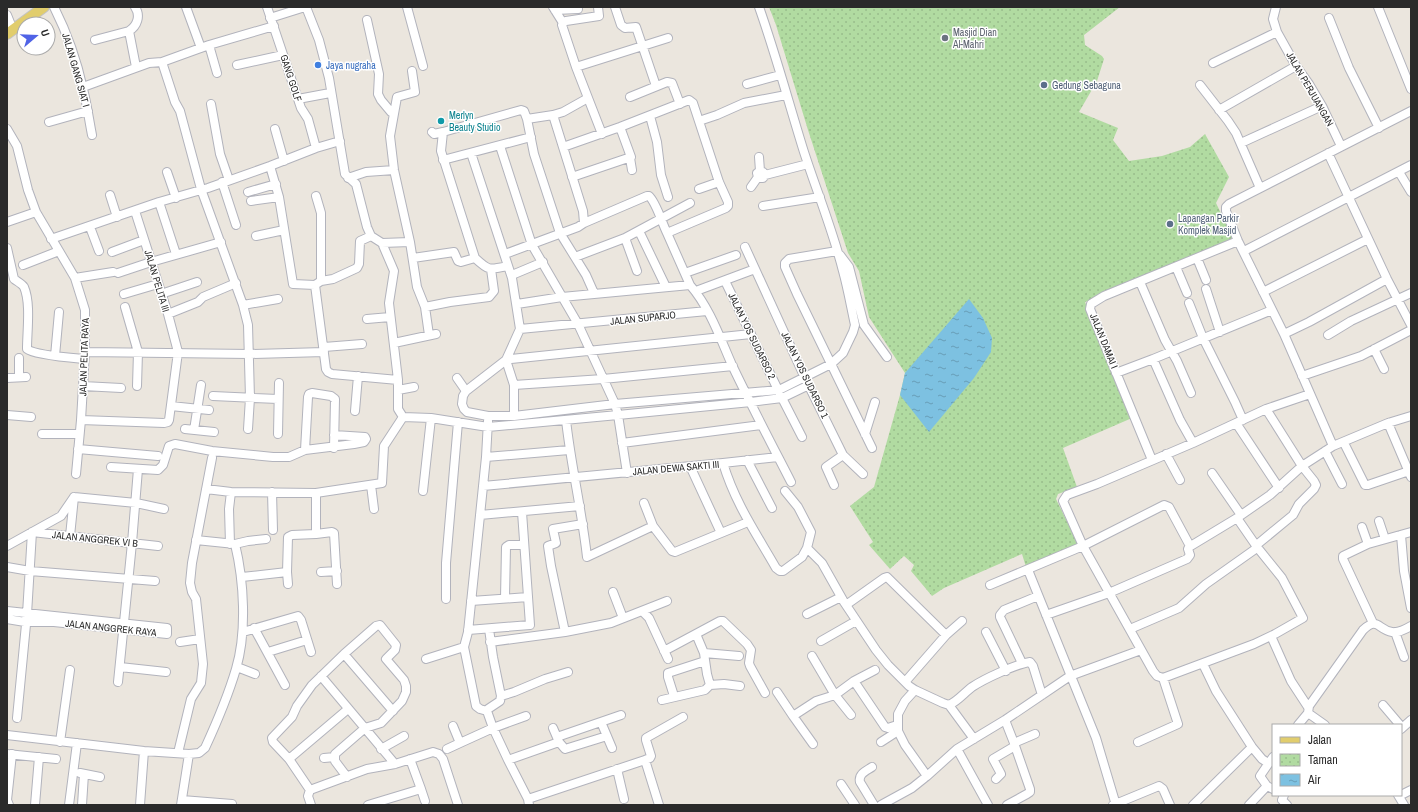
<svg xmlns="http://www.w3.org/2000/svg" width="1418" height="812" viewBox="0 0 1418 812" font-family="'Archivo Narrow',sans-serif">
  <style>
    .park { fill: url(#park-dots) }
    .water { fill: url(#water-ripples) }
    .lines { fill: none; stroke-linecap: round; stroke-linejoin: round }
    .minor-casing { stroke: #b2b3bc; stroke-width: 10 }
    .major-casing { stroke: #c3c3c3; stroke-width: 12 }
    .minor { stroke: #fff; stroke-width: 8 }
    .major { stroke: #e1cd6d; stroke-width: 10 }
    .worship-dot { fill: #6b7280; stroke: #fff; stroke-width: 1.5 }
    .shop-dot { fill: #3f7fe0; stroke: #fff; stroke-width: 1.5 }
    .service-dot { fill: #5c6f8a; stroke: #fff; stroke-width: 1.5 }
    .culture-dot { fill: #0f9aa8; stroke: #fff; stroke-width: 1.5 }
    .labels { text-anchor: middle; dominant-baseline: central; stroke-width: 3; stroke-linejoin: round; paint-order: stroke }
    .worship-label { font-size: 10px; fill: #5b616d; stroke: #fff; text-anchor: start }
    .shop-label { font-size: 10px; fill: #366cbe; stroke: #fff; text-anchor: start }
    .street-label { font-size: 10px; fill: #2a2a2a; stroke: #fff }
    .service-label { font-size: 10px; fill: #4e5e75; stroke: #fff; text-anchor: start }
    .culture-label { font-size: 10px; fill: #0d838f; stroke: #fff; text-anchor: start }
  </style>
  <defs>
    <pattern id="park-dots" width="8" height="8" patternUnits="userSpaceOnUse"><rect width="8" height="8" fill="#b1dba1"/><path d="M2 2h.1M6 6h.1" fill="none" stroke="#98bc8b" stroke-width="1.8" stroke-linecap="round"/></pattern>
    <pattern id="water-ripples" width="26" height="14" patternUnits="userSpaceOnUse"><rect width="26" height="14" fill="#7dc1e1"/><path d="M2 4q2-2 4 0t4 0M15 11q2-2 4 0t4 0" fill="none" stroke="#679db7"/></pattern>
  </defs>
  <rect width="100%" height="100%" fill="#ebe6de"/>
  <path class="park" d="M769 7H1120L1084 35 1085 45 1102 56 1104 59 1097 81 1079 112 1118 128 1113 140 1129 161 1162 156 1190 147 1205 134 1229 177 1216 203 1233 238 1085 302 1132 418 1063 448 1077 487 1058 494 1056 499 1079 546 1026 567 1022 554 944 588 932 596 911 571 914 565 904 556 890 569 869 545 873 542 850 506 874 487 900 395 905 373 869 317 859 271 848 253 808 130 776 25Z"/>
  <path class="water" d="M969 299 983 318 992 338 991 352 974 378 929 432 900 395 905 373Z"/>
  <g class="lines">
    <defs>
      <path id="minor" d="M54 7C67 33 77 61 83 89 87 104 89 120 92 135
        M135 7C141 16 137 26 129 31L136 67
        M186 7 201 48
        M267 7 301 108 308 119 316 148
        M407 7 423 66
        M553 7 563 23 562 25 576 67 602 134
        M615 7 621 25 625 28 636 27 656 86
        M1276 7 1273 19 1277 32 1296 66 1309 84 1322 106 1341 146
        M1378 7 1411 89
        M555 10 578 9
        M7 15 13 30
        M270 18 305 7
        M1329 18 1349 68 1379 128
        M367 20 379 74 378 94 381 100 391 112 394 113
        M563 23 566 21 599 16 598 7
        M95 40 129 31
        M209 45 217 73
        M1213 63 1277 32
        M237 65 283 55
        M576 67 668 38
        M412 71 415 92 397 97 390 136 394 170 410 242 417 287 425 307 429 335
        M747 84 780 75
        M1200 85 1228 121 1236 133 1260 188
        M83 87 149 63 162 62
        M630 97 667 82 672 83 680 104
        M298 99 330 93
        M211 104 220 154 229 180
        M1219 110 1296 66
        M1411 111 1229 204 1226 207V211L1238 241 1284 334 1333 446 1388 423 1411 416
        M553 115 583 211 584 223
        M650 116 657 142 661 175 668 197
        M527 119 534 154 560 233 586 275 594 293
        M699 121 717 115 744 103 786 95
        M49 122 88 111
        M7 129 17 146 28 190 36 212 75 278 85 310V352L81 420 164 423 168 422 169 420 178 352 168 314 135 211
        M275 129 284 161
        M432 132 434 134 443 132 521 110 524 111 527 119 553 115 563 112 588 98
        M443 132 441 151 475 258C489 271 489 270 508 266
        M1241 143 1322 106
        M500 146 532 245 578 324 615 404 618 415 627 473
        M471 153 512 278 520 329 506 360
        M1328 153 1387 279 1411 325
        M759 157 760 171
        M630 158 632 170
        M443 160 531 137
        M270 166 279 197 293 284 315 285 321 281 333 279 357 268 359 264 360 241 371 236 367 227 356 184 345 174 329 78 319 40 306 7
        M760 171 763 172 765 175 763 178H760L758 177 757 173Z
        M167 172 176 198
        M1399 172 1411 192
        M765 175 808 164
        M572 177 631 157 620 127
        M348 178 366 172 394 170
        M222 182 236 225
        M751 187 758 177
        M699 189 719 182
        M248 192 276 184
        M110 195 117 217
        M316 196 321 213V281
        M251 201 279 197
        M159 202 176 254
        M763 206 820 197
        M7 222 36 212
        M90 227 99 251
        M639 231 666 287
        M256 236 284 230
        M371 236 382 243 394 271 389 303 398 380V409L403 417 431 418 488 427 618 415 751 402 782 398 809 385
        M625 238 637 271
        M51 239 159 202 208 188 270 166 316 148 340 141
        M382 243 410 242
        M745 247 805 378 843 455 863 474
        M7 248 14 279C18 282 22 284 24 287 31 303 27 331 27 349 34 355 73 358 84 359
        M837 251 789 259 785 263V267L797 294 872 448
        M1244 251 1411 165
        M112 252 144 240
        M505 254 578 227 584 223 647 196H649C656 202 662 223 667 233
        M840 255 849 267 864 325 887 357
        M575 257 625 238 690 203
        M413 258 454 252 458 261 461 262 475 258
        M1197 258 1206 280
        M23 265 59 251
        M1176 267 1187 293
        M118 273 151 262 221 242
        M685 273 736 255
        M512 275 543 262
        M75 278 113 272
        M725 281 782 398 802 437
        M1140 282 1165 340 1177 361 1191 393
        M315 285 326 369 328 372 332 374 398 380
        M690 285C710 308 720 338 732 365 751 405 771 443 791 482
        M1206 289 1220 332
        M696 291 755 269
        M1263 292 1368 239
        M124 294 158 284
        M161 294 197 282
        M1189 303 1203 338 1235 402 1243 420
        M517 304 562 297 690 285 667 233 726 208 728 206V202L719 182 693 103 689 100 620 127 563 147
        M243 305 278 299
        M125 307 138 352 137 386
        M425 307 450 302 489 297 494 291 491 269
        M168 314 198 302 203 297 236 283
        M367 319 390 317
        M520 329 707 311
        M751 334 511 359 506 360 466 391 463 396 462 404 464 409 467 412 488 416H514L615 404 779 390 831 364 843 353 853 332 855 325C851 307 848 289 843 271 833 231 817 192 804 152 789 104 776 55 759 7
        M1284 334 1309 322 1387 279
        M1328 335 1351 321 1411 293
        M394 343 436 334
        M324 347 362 344
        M1374 349 1384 369
        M85 352 250 354 324 352
        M55 356 59 312
        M19 358V377
        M1153 359 1180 420 1193 443
        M506 360 514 385V416
        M1116 373 1153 359 1272 310
        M1302 376 1361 356 1411 330
        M7 378 26 377
        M457 378 466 391
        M514 385 603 379 733 366
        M83 386 121 388
        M398 390 414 387
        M213 396 278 399
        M171 406 209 410
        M355 411 358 376
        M7 415 31 417
        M566 420C571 466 582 511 587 557L653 526 672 551 675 552 748 522
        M1236 423 1279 488
        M1388 423 1411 477
        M185 429 214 432
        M248 429 250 398 248 325 243 305 201 189 180 111 175 102 162 62 209 45 274 26
        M194 430 201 385
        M42 434H79
        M278 434 279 383
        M865 434 875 402
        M622 443 761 425
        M1344 443 1365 485H1368L1409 471
        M78 449 158 456
        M305 450 308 397 309 394 312 393 331 396 335 399 334 448
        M1325 451 1342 484
        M1166 454 1180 480
        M486 457 569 450
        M747 460 772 508
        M1152 460 1090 309 1091 304 1104 296 1238 241
        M723 463C735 503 756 533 776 568L780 571H783L802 557 807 548 822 563 844 602 876 650 888 665 909 686 915 690 905 701 898 714V731L905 745 927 776 912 788 881 805
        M690 466 721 533
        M111 467 158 470 163 465 169 446 175 444 212 451 273 457H289L305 450 354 444 364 442 366 439 365 437 334 435
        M1212 473 1241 515
        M76 474 81 420
        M371 485 374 509
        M834 485 826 467 843 455
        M483 486 723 463 778 457
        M206 489 231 492 316 493 382 483 384 446 403 417
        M423 491 431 418
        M785 491 798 507 811 532 807 548
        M272 492 273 530
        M316 493V534L332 532 334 533 337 584
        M74 497 136 503 164 509
        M644 503 653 526
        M480 515 580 506
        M1237 518 1257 547 1282 578 1303 618 1275 634 1254 644 1163 678 1157 676 1153 671 1083 546 1063 501 1067 495 1097 484 1193 443 1266 409 1310 394
        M1379 521 1385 539
        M1362 527 1368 544 1411 532
        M1401 535 1404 571 1411 608
        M70 536 74 497
        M230 544 229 509 231 492
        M235 544 248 541 266 539
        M1368 544 1345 555 1343 556V559L1373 623
        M7 546 61 516 74 497
        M7 567 30 571 155 581
        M1028 570 1096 738 1116 805
        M321 572 337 571
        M242 577 287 572
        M288 584 287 572 288 537 292 535 316 534
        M990 585 1083 546 1164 505 1169 507 1190 546
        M613 592 623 618
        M505 598 506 547 509 545H524
        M446 599V563L458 422
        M471 601 528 597
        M846 605 884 578 887 577 946 635
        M7 611 167 628V634L54 622H25L7 619
        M643 612 649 618 668 659
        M807 614 841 597
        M1046 615 1109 593 1187 559 1190 555 1188 549 1189 547 1237 518 1270 495 1302 466 1266 409
        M254 628 285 685
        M489 629 493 657 501 696 500 701 488 709 487 711 493 728 508 760 528 799 529 805
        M1130 629 1179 608 1206 584 1254 550 1259 543 1293 515 1299 504 1314 489 1316 485 1314 481 1302 466 1333 446
        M468 630 530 625 522 512
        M243 632 298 616 301 620 311 652
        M565 632 551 566 548 546 556 543 553 529 583 524
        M986 632 1006 671
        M1395 632 1404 657
        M696 634 704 653 739 656
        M1271 636 1291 681 1308 707
        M821 641 856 621
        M180 642 200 639
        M490 642 565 632 611 623 667 601
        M664 651 720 621H723L747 644 751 650 749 663 750 666 765 693
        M268 652 307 640
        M704 653 707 674 710 685 724 684 740 686
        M344 654 393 711
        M812 656 835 695 851 715
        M426 659 464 647
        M1022 663 1000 617V615L1004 610 1038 596
        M1203 664 1216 691 1252 747 1262 759 1268 763
        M120 667 166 672
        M237 667 255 674
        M321 676 395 764
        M854 681 885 727 888 728 897 725
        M118 682 132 543 138 469
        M905 682 946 635 962 621
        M915 690 943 703 949 705 974 739
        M777 692 793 716 816 701 835 695 854 681 875 670
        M501 696 514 692 545 679 568 672
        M674 696 668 677V673L705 661
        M662 700 705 690 710 685
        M949 705C958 701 964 693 972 687 984 679 1016 664 1030 662L1033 666 1042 695
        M1383 705 1400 725
        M487 711 480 709 476 706 464 647 468 632 486 457 488 421
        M1308 713 1325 725
        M793 716 813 744
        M17 718 27 614 32 532 158 546
        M1005 720 1014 743 1030 789V792L1027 794 1007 805
        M601 722 612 748
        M1298 725 1308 713 1309 706 1363 630C1378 616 1378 630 1392 632 1398 633 1406 629 1411 626
        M453 726 460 743 493 728 526 716
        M553 728 559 742
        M1401 729 1411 720
        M7 735 144 751 189 754 199 753 205 748C217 722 228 696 236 669 247 632 244 581 235 544L196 540
        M557 737 621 715
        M60 742 70 670
        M881 742 898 731
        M1138 742 1178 724 1163 678
        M1014 743 1035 734
        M381 749 404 736
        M447 749 460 743
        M957 749 988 805
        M178 753 191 699 201 683 203 664 196 599 192 592 190 583 192 563 212 458
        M7 754 56 759
        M1273 757 1260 776 1267 786 1273 789
        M324 758 335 757
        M289 759 348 709
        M508 760 559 742 565 749 607 736
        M645 760 650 758 651 756 646 740V738L683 717
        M872 767C866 771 858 774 860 782L874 805
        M617 769 624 799
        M80 773 100 777
        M927 776 957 749 1005 720 1070 676 1141 650
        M996 779 1001 774 1000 772 993 759 1015 746
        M841 784 855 805
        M421 789 425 801
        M310 790 289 759 273 742 272 738 292 717 297 706 312 685 344 654 376 626 380 625 396 645 395 650 386 659 404 680 406 686V692L402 701 381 723 365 728 335 754V761L347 777
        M1284 795 1282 800 1287 805
        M1398 795 1404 805
        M1399 796 1411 790
        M528 799 645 760 659 805
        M182 800 232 804
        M9 805 7 800 12 754
        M35 805 39 757
        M69 805 77 743
        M82 805 84 774
        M140 805 144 751
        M181 805 189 754
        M311 805 308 796 310 790 367 769 395 764 433 752 439 754 443 759 458 805
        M368 805 421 789 410 759
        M1113 805 1159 786 1163 789 1170 805
        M1193 805 1252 747
        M1249 805 1267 786"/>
      <path id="major" d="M7 34 44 7"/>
    </defs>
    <use href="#minor" class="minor-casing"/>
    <use href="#major" class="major-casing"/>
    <use href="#minor" class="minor"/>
    <use href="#major" class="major"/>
  </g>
  <circle class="worship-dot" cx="945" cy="38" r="4"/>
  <circle class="shop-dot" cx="318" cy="65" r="4"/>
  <g class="service-dot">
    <circle cx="1044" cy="85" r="4"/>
    <circle cx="1170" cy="224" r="4"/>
  </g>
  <circle class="culture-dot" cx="441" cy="121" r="4"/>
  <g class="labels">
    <g class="worship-label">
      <text x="953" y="32">Masjid Dian<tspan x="953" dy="12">Al-Mahri</tspan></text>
    </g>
    <g class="shop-label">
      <text x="326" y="65">Jaya nugraha</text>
    </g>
    <g class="street-label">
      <text transform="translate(76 70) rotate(74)">JALAN GANG SIAT I</text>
      <text transform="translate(291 78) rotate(72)">GANG GOLF</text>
      <text transform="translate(1310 89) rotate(60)">JALAN PERJUANGAN</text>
      <text transform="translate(157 281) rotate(73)">JALAN PELITA III</text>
      <text transform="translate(643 318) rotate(-6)">JALAN SUPARJO</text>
      <text transform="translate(752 336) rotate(64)">JALAN YOS SUDARSO 2</text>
      <text transform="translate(1104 341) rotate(68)">JALAN DAMAI I</text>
      <text transform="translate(84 357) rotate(-88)">JALAN PELITA RAYA</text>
      <text transform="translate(805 375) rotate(64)">JALAN YOS SUDARSO 1</text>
      <text transform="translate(676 468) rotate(-5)">JALAN DEWA SAKTI III</text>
      <text transform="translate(95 539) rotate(6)">JALAN ANGGREK VI B</text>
      <text transform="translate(111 628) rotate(6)">JALAN ANGGREK RAYA</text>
    </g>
    <g class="service-label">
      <text x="1052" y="85">Gedung Sebaguna</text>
      <text x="1178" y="218">Lapangan Parkir<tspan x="1178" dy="12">Komplek Masjid</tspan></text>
    </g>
    <g class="culture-label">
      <text x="449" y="115">Merlyn<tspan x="449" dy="12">Beauty Studio</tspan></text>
    </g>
  </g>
  <rect width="1418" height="812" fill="none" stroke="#2a2a2a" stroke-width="16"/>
  <rect x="1272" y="724" width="130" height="72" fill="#ffffff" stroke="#aaaaaa"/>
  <rect x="1280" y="737" width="20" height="6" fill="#e1cd6d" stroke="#aaaaaa"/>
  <text x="1308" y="744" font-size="12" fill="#2a2a2a">Jalan</text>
  <rect x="1280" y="754" width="20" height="12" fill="url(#park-dots)" stroke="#aaaaaa"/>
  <text x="1308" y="764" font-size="12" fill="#2a2a2a">Taman</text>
  <rect x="1280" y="774" width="20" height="12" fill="url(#water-ripples)" stroke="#aaaaaa"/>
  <text x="1308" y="784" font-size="12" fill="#2a2a2a">Air</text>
  <g transform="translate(36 36) rotate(71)"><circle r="19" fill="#ffffff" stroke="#aaaaaa"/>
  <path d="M0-3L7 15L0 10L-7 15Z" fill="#5063e6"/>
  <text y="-6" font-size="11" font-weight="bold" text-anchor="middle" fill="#2a2a2a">U</text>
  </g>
</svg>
